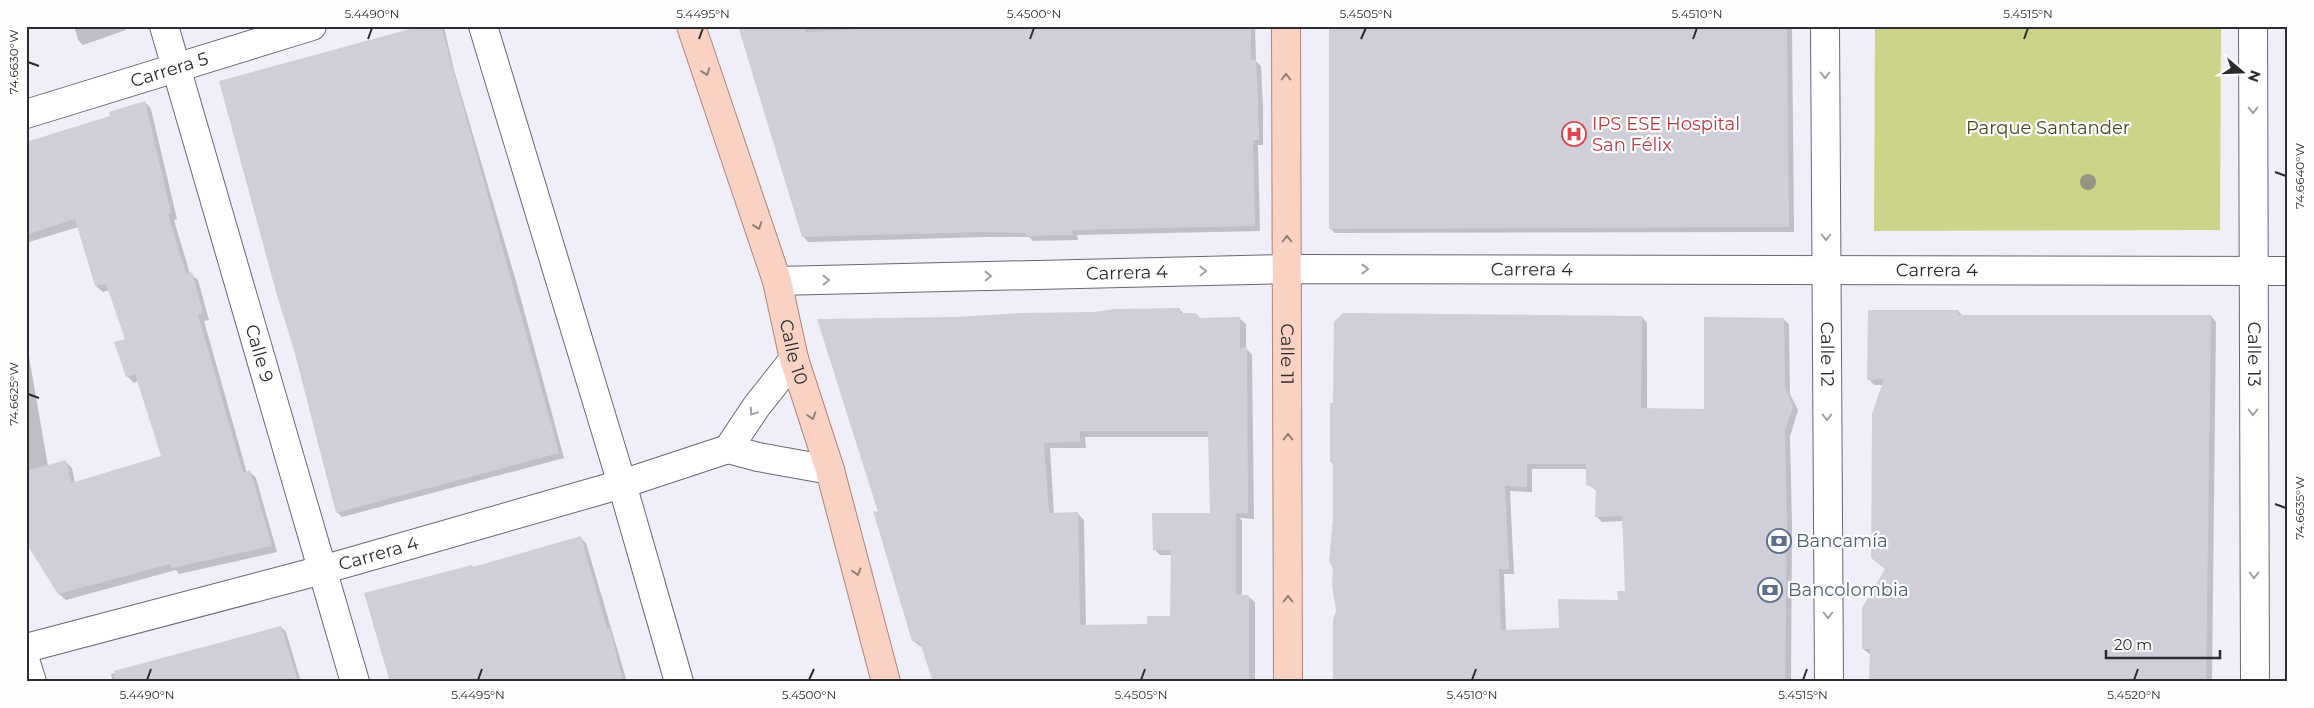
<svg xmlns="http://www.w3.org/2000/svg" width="2314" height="708" viewBox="0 0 2314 708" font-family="Montserrat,sans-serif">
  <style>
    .green { fill: #cdd489 }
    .shadow { fill: #0003; fill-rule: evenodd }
    .building { fill: #d0cfd9; fill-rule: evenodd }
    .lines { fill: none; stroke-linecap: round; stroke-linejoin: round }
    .minor-casing { stroke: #686870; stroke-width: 30 }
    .major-casing { stroke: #b08476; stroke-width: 30 }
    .minor { stroke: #fff; stroke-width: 28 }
    .major { stroke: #fad2c4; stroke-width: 28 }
    .tree { fill: #949582 }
    .oneway { stroke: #937f7a }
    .oneway2 { stroke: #a0a0a2 }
    .ticks { fill: none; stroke: #2c2c30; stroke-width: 2 }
    .labels { text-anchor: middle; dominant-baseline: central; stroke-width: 4.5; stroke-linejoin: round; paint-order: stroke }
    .street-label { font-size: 18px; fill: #2c2c30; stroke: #fefefe }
    .health-label { font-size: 18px; fill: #be3a42; stroke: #fefefe; text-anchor: start }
    .park-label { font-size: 18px; fill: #484b21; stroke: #fefefe }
    .service-label { font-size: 18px; fill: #4e5e75; stroke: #fefefe; text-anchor: start }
    .neatline { fill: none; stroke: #2c2c30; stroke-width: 2 }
    .ticks-label { font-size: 12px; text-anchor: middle; fill: #2c2c30 }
  </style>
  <rect width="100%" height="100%" fill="#f0eff9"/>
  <path class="green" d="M1875 26H2221L2220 230 1874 231Z"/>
  <path class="shadow" d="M74 26H125L126 30 83 45 78 40Z
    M425 26 444 27 454 70 516 281 564 458 342 517 337 512Z
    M739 26H895V28L925 26H1255L1256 61 1261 66 1263 106V145H1258L1260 231 1077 235 1078 240 1033 241 1029 237H987L808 242 803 236Z
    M1330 26H1792L1794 232 1335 233 1330 228Z
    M145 102 151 109 177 219 174 220 190 274 198 280 209 320 204 321 247 473 250 472 256 478 277 552 179 574 176 570 66 600 59 594 26 541V339L48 466 65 461 72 468 75 483 162 457 138 381 134 383 127 376 126 340 110 290 103 292 96 286 78 227 26 243V144L112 116Z
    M1180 310 1184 314 1200 320 1239 318 1246 324V348L1252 355 1254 519 1240 518 1242 521V596H1248L1255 602V682H934L923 648 913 641 879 513 954 319ZM1085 437H1210L1214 514 1154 549 1160 555H1172L1171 617 1149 626H1086L1084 520 1078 514H1054L1050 448H1086Z
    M1958 311 1963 316H2211L2216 322 2212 682H1871V655L1863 649 1886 570 1884 385H1874L1869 379Z
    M1642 317 1647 323V410L1706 411 1783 319 1789 324 1790 394 1798 410 1790 437 1792 524 1791 682H1334L1337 611 1334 465 1331 462ZM1532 469H1587L1588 484 1597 491 1596 516 1602 522 1624 521 1626 592 1619 601 1560 629 1506 631 1504 574H1514L1510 491 1532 492Z
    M581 538 586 543 627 682H390L472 566 474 568Z
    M281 627 286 632 301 682H113L111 674Z"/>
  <path class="building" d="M421 26H441L559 453 336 513 294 350 276 292 219 81Z
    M738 26H805V32L910 26H1251V60H1256L1258 100 1259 140H1253L1255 226 1072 230 1073 235 1026 236V233L981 232 802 237Z
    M1329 26H1787L1789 227 1329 229Z
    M145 101 171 213 168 214 186 274 192 272 203 313 198 315 243 473 250 470 272 546 172 568 170 564 58 594 26 543V471L66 460 71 483 161 456 135 374 126 377 114 342 125 339 106 284 95 286 75 219 26 235V142L110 116 109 112Z
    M1180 308V313H1196L1200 318 1240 317V348L1247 347 1248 513H1210L1208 431H1080V442L1044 443 1049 513 1078 512 1080 625 1147 624V616H1170L1171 550H1153L1152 513H1236V595H1249V682H933L920 643 912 641 873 511 878 512 817 319 954 317 1022 313 1093 312 1116 309Z
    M1868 310H1959L1958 315H2211L2206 682H1869L1870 649H1862V608L1885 569 1871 558 1872 414 1884 379 1867 380Z
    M1343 313 1642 316 1641 408 1704 409V317L1784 318 1785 387 1793 407 1785 431 1787 518 1785 682H1333V619L1336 611 1332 586 1333 569 1329 561 1333 517V462H1330V403H1333L1334 322ZM1527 464H1586V485L1596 488 1595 517 1622 516 1625 591H1617L1618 600 1558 599 1559 628 1501 630 1499 569H1509L1505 486 1527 487Z
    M581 536 607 629 610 628 623 682H390L364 593 472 565 473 567Z
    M281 626 298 682H115L114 671Z"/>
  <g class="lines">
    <defs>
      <g id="minor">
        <path id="s1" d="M164 26 355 682"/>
        <path d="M483 26 622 484 679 682"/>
        <path id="s2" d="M1825 26 1829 682"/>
        <path id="s3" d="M2253 26 2255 682"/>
        <path id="s4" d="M26 114 312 26"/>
        <path id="s5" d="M777 281 1288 269 2288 271"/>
        <path d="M728 449 756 407 794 359"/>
        <path id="s6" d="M26 648 322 570 622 484 728 449 758 457 830 470"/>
        <path d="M26 663 32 682"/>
      </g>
      <g id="major">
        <path id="s7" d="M691 26 777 281 794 359 830 470 886 682"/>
        <path id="s8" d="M1286 26 1288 682"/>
      </g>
    </defs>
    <use href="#minor" class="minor-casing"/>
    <use href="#major" class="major-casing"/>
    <use href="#minor" class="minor"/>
    <use href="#major" class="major"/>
  </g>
  <circle class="tree" cx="2088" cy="182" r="8"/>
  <defs><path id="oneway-chevron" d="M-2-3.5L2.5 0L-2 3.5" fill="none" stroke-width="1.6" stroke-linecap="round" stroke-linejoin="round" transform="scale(1.25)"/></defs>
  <g class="oneway">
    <use href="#oneway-chevron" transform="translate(706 72) rotate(71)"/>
    <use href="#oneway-chevron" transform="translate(1286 77) rotate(-90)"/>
    <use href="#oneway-chevron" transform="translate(758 226) rotate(71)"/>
    <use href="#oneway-chevron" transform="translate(1287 239) rotate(-90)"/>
    <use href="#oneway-chevron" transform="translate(812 416) rotate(72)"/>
    <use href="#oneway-chevron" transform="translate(1288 437) rotate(-90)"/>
    <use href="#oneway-chevron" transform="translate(857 572) rotate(75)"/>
    <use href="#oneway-chevron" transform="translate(1288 599) rotate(-90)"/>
  </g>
  <g class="oneway2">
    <use href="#oneway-chevron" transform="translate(1825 75) rotate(90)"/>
    <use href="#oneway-chevron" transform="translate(2253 110) rotate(90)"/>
    <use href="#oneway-chevron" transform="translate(1826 237) rotate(90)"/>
    <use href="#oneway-chevron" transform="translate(1365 269)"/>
    <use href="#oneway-chevron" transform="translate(1203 271) rotate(-1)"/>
    <use href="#oneway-chevron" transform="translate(988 276) rotate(-1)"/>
    <use href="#oneway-chevron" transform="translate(826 280) rotate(-1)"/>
    <use href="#oneway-chevron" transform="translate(753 412) rotate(124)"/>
    <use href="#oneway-chevron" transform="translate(2253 412) rotate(90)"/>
    <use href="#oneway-chevron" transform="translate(1827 417) rotate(90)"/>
    <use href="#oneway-chevron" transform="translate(2254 575) rotate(90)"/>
    <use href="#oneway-chevron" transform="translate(1828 615) rotate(90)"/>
  </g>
  <path class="ticks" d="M368 39 372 28M699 39 703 28M1030 39 1034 28M1361 39 1366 28M1693 39 1697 28M2024 39 2028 28M28 62 39 66M2275 172 2286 176M28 394 39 398M2275 504 2286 508M147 680 151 669M478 680 482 669M809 680 814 669M1141 680 1145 669M1472 680 1476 669M1803 680 1807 669M2134 680 2138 669"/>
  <defs>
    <symbol id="hospital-ring" viewBox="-11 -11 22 22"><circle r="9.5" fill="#fefefe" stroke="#e0444e" stroke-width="1.5"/><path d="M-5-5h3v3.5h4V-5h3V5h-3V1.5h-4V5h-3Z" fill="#e0444e"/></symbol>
    <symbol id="bank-ring" viewBox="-11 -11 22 22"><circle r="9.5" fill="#fefefe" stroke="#5c6f8a" stroke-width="1.5"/><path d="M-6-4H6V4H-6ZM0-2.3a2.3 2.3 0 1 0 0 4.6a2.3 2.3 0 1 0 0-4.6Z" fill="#5c6f8a"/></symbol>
  </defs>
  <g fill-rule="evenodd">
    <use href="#hospital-ring" x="1560" y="120" width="28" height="28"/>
    <use href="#bank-ring" x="1765" y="527" width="28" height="28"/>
    <use href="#bank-ring" x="1756" y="576" width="28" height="28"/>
  </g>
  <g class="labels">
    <g class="street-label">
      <text stroke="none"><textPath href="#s4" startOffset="150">Carrera 5</textPath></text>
      <text stroke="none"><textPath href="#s5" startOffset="755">Carrera 4</textPath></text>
      <text stroke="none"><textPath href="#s5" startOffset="1160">Carrera 4</textPath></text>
      <text stroke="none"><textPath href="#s5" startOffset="350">Carrera 4</textPath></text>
      <text stroke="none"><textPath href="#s7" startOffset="342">Calle 10</textPath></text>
      <text stroke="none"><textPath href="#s1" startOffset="341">Calle 9</textPath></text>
      <text stroke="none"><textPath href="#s8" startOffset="328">Calle 11</textPath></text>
      <text stroke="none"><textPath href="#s2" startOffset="328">Calle 12</textPath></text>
      <text stroke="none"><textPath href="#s3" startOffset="328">Calle 13</textPath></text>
      <text stroke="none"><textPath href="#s6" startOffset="365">Carrera 4</textPath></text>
    </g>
    <g class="health-label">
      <text x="1592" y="124">IPS ESE Hospital<tspan x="1592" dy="21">San Félix</tspan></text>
    </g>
    <g class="park-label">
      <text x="2048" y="128">Parque Santander</text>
    </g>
    <g class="service-label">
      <text x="1796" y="541">Bancamía</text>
      <text x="1788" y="590">Bancolombia</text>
    </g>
  </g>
  <rect width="2314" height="708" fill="none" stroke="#fefefe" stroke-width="55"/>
  <g transform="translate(2242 72) rotate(109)" stroke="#fefefe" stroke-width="4" paint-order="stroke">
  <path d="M0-4L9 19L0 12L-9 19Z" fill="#2c2c30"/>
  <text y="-8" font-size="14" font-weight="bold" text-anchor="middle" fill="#2c2c30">N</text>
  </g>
  <path d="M2106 650v8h114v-8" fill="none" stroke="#2c2c30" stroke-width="2.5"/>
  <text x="2114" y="650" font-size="15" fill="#2c2c30" stroke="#fefefe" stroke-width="4" paint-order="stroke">20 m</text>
  <rect x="28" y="28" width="2258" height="652" class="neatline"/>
  <g class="ticks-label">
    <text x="372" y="18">5.4490°N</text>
    <text x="703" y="18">5.4495°N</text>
    <text x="1034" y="18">5.4500°N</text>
    <text x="1366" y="18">5.4505°N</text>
    <text x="1697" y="18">5.4510°N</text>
    <text x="2028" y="18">5.4515°N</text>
    <text transform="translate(14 62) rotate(-90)" y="4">74.6630°W</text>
    <text transform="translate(2300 176) rotate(-90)" y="4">74.6640°W</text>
    <text transform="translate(14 394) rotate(-90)" y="4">74.6625°W</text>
    <text transform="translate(2300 508) rotate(-90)" y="4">74.6635°W</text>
    <text x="147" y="699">5.4490°N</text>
    <text x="478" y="699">5.4495°N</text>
    <text x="809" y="699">5.4500°N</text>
    <text x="1141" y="699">5.4505°N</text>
    <text x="1472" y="699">5.4510°N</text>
    <text x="1803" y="699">5.4515°N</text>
    <text x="2134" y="699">5.4520°N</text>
  </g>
</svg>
